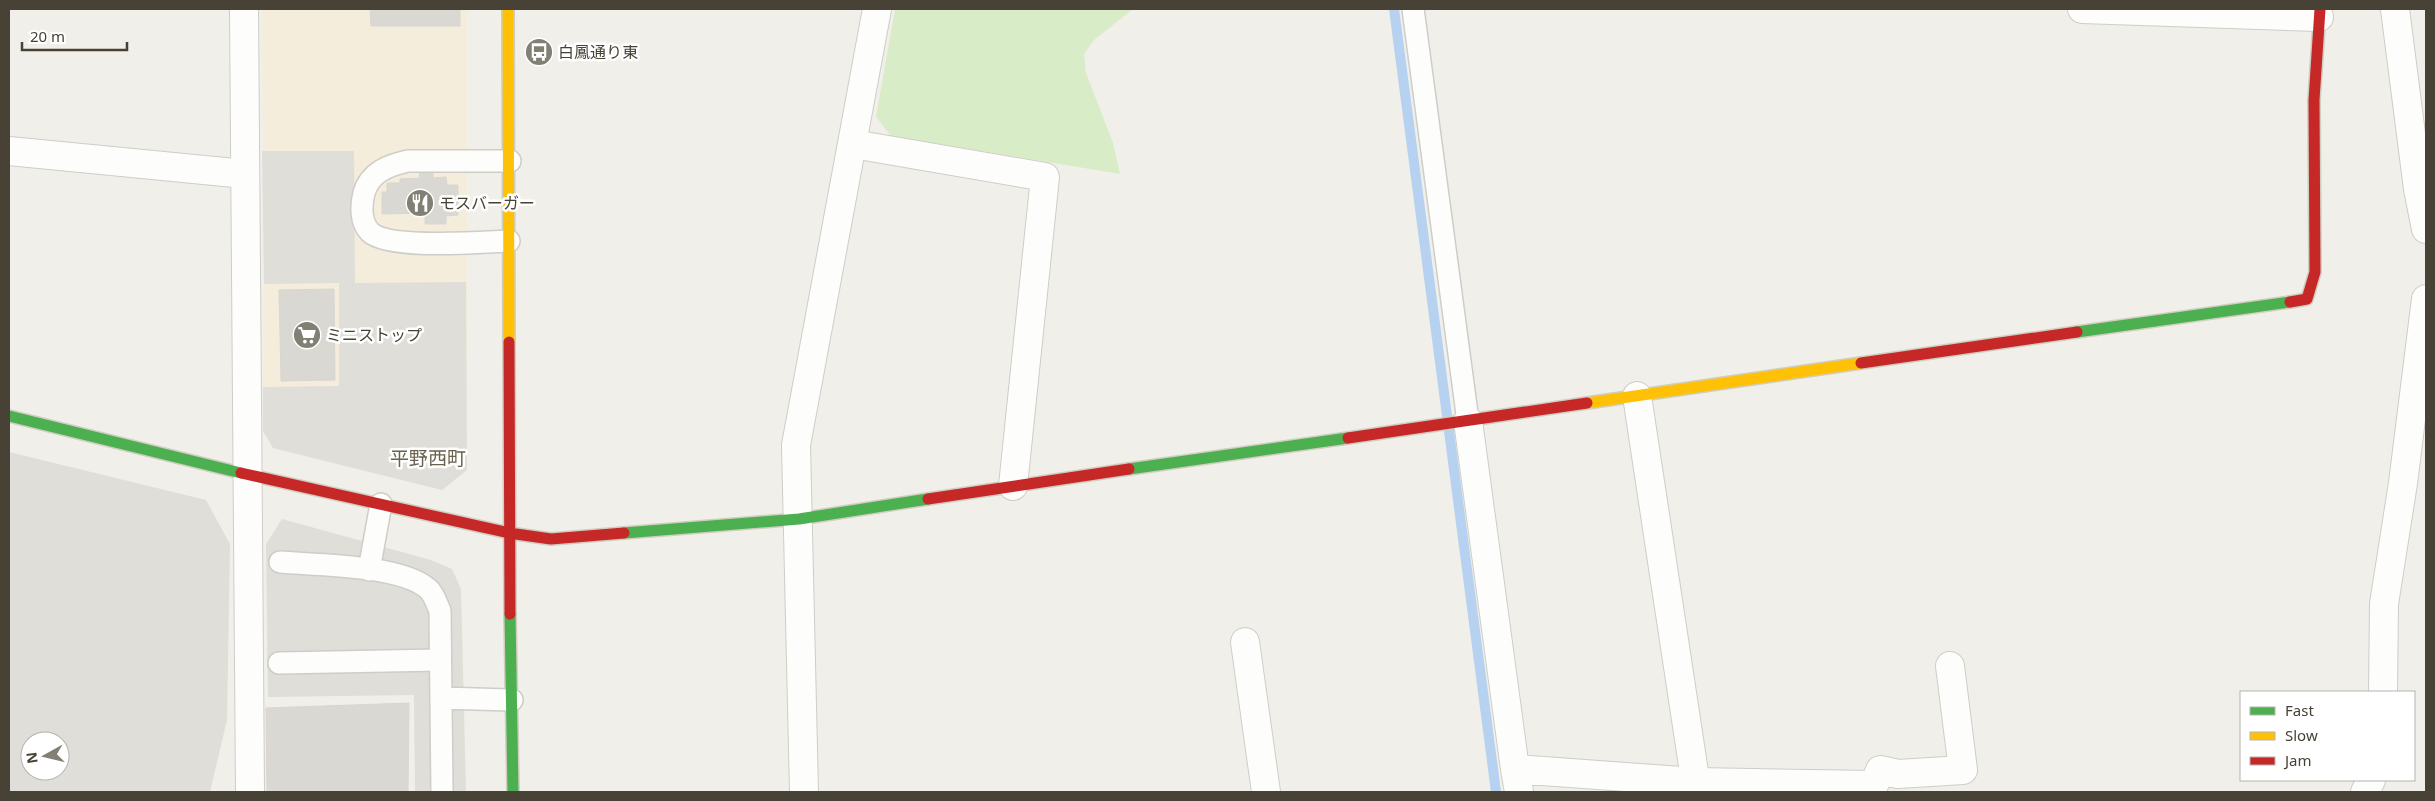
<svg xmlns="http://www.w3.org/2000/svg" width="2435" height="801" viewBox="0 0 2435 801" font-family="'Noto Sans','Noto Sans JP',sans-serif">
  <style>
    .commercial { fill: #f4eddc }
    .green { fill: #d9ecc8 }
    .parking { fill: #dfded9; fill-rule: evenodd }
    .lines { fill: none; stroke-linecap: round; stroke-linejoin: round }
    .stream { stroke: #b7d2f0; stroke-width: 10 }
    .building { fill: #dad8d2; stroke: #d9d6cf }
    .lane-casing { stroke: #cecdc7; stroke-width: 24 }
    .street-casing { stroke: #cecdc7; stroke-width: 30 }
    .fast-casing { stroke: #d0cec0; stroke-width: 14 }
    .slow-casing { stroke: #d0cec0; stroke-width: 14 }
    .jam-casing { stroke: #d0cec0; stroke-width: 14 }
    .lane { stroke: #fdfdfc; stroke-width: 21 }
    .street { stroke: #fdfdfc; stroke-width: 28 }
    .fast { stroke: #4caf50; stroke-width: 11 }
    .slow { stroke: #ffc107; stroke-width: 11 }
    .jam { stroke: #c62828; stroke-width: 11 }
    .labels { text-anchor: middle; dominant-baseline: central; stroke-width: 5; stroke-linejoin: round; paint-order: stroke }
    .poi-label { font-size: 16px; fill: #474235; stroke: #fff; text-anchor: start }
    .quarter-label { font-size: 19px; fill: #6a624c; stroke: #fff }
  </style>
  <rect width="100%" height="100%" fill="#f0efea"/>
  <path class="commercial" d="M262 9H467V470L442 490 273 448 263 431 264 284Z"/>
  <path class="green" d="M895 9H1133L1094 40 1084 54 1086 73 1113 143 1120 174 891 136 876 117Z"/>
  <path class="parking" d="M262 151H354L355 283 466 282 467 470 442 490 273 448 263 431V387L339 386V283L264 284Z
    M9 452 206 500 230 544 227 720 210 792H9ZM30 741H60V771H30Z
    M282 519 431 560 452 569 461 589 466 792H415L414 695 268 697 266 544Z"/>
  <g class="lines">
    <path class="stream" d="M1394 9 1496 792"/>
  </g>
  <path class="building" d="M370 9H460V26H371Z
    M419 169H433V178L446 177 447 185H458V215L446 216V224H425V213L382 214V192H387V183H400V179L420 178Z
    M334 289 335 380 281 381 279 290Z
    M409 703 408 792H267L266 708Z"/>
  <g class="lines">
    <defs>
      <path id="lane" d="M1413 9 1468 421
        M509 241C481 242 389 250 370 232 360 222 361 205 364 193 370 172 389 165 408 161H510
        M280 562C317 565 399 565 427 588 433 592 437 604 440 611L442 792
        M369 570 381 504
        M279 663 440 660
        M441 698 512 700"/>
      <path id="street" d="M244 9 250 792
        M2082 9 2319 17
        M2395 9 2418 189 2426 229
        M853 144 1045 177 1013 486
        M9 151 245 174
        M1637 396 1697 792
        M1468 421 1515 769
        M1245 642 1266 792
        M2383 692 2384 604 2403 483 2426 299
        M804 792 796 445 877 9
        M1519 792 1515 769 1695 782 1874 785 1880 770 1898 774 1963 770 1950 666
        M2365 792 2371 780"/>
      <path id="fast" d="M2077 332 2290 302
        M9 416 241 473
        M1129 469 1348 438
        M624 533 799 519 928 499
        M510 614 513 792"/>
      <path id="slow" d="M508 9 509 342
        M1587 403 1861 363"/>
      <path id="jam" d="M2290 302 2307 299 2315 272 2314 100 2320 9
        M509 342 510 614
        M1861 363 2077 332
        M1348 438 1587 403
        M241 473 509 533 551 539 624 533
        M928 499 1129 469"/>
    </defs>
    <use href="#lane" class="lane-casing"/>
    <use href="#street" class="street-casing"/>
    <use href="#fast" class="fast-casing"/>
    <use href="#slow" class="slow-casing"/>
    <use href="#jam" class="jam-casing"/>
    <use href="#lane" class="lane"/>
    <use href="#street" class="street"/>
    <use href="#fast" class="fast"/>
    <use href="#slow" class="slow"/>
    <use href="#jam" class="jam"/>
  </g>
  <defs>
    <symbol id="bus-disc" viewBox="-11 -11 22 22"><circle r="9.5" fill="#827f74" stroke="#fff"/><path d="M-5-6H5V4H4V6H2V4H-2V6H-4V4H-5ZM-3.5-4V0h7V-4ZM-3.5 1.2v1.5H-2V1.2ZM2 1.2v1.5H3.5V1.2Z" fill="#fff"/></symbol>
    <symbol id="restaurant-disc" viewBox="-11 -11 22 22"><circle r="9.5" fill="#827f74" stroke="#fff"/><path d="M-5-6h1v4h1v-4h1v4h1v-4h1v5L-1.5 .5V6h-2V.5L-5-1ZM5-6V6H3V1.5H1.5Q1.5-4 5-6Z" fill="#fff"/></symbol>
    <symbol id="supermarket-disc" viewBox="-11 -11 22 22"><circle r="9.5" fill="#827f74" stroke="#fff"/><path d="M-6-5.5h2.5l.6 2H6L4.5 2H-2.5L-4.4-4H-6ZM-1.5 3.2a1.3 1.3 0 1 0 .1 0ZM3 3.2a1.3 1.3 0 1 0 .1 0Z" fill="#fff"/></symbol>
  </defs>
  <g fill-rule="evenodd">
    <use href="#bus-disc" x="523" y="36" width="32" height="32"/>
    <use href="#restaurant-disc" x="404" y="187" width="32" height="32"/>
    <use href="#supermarket-disc" x="291" y="319" width="32" height="32"/>
  </g>
  <g class="labels">
    <g class="poi-label">
      <text x="558" y="52">白鳳通り東</text>
      <text x="439" y="203">モスバーガー</text>
      <text x="326" y="335">ミニストップ</text>
    </g>
    <g class="quarter-label">
      <text x="428" y="458">平野西町</text>
    </g>
  </g>
  <rect width="2435" height="801" fill="none" stroke="#474235" stroke-width="20"/>
  <rect x="2240" y="691" width="175" height="90" fill="#ffffff" stroke="#b5b3ae"/>
  <rect x="2250" y="707" width="25" height="8" fill="#4caf50" stroke="#b5b3ae"/>
  <text x="2285" y="716" font-size="15" fill="#474235">Fast</text>
  <rect x="2250" y="732" width="25" height="8" fill="#ffc107" stroke="#b5b3ae"/>
  <text x="2285" y="741" font-size="15" fill="#474235">Slow</text>
  <rect x="2250" y="757" width="25" height="8" fill="#c62828" stroke="#b5b3ae"/>
  <text x="2285" y="766" font-size="15" fill="#474235">Jam</text>
  <g transform="translate(45 756) rotate(262)"><circle r="24" fill="#ffffff" stroke="#b5b3ae"/>
  <path d="M0-4L9 19L0 12L-9 19Z" fill="#827f74"/>
  <text y="-8" font-size="14" font-weight="bold" text-anchor="middle" fill="#474235">N</text>
  </g>
  <path d="M22 42v8h105v-8" fill="none" stroke="#474235" stroke-width="2.5"/>
  <text x="30" y="42" font-size="15" fill="#474235" stroke="#ffffff" stroke-width="4" paint-order="stroke">20 m</text>
</svg>
